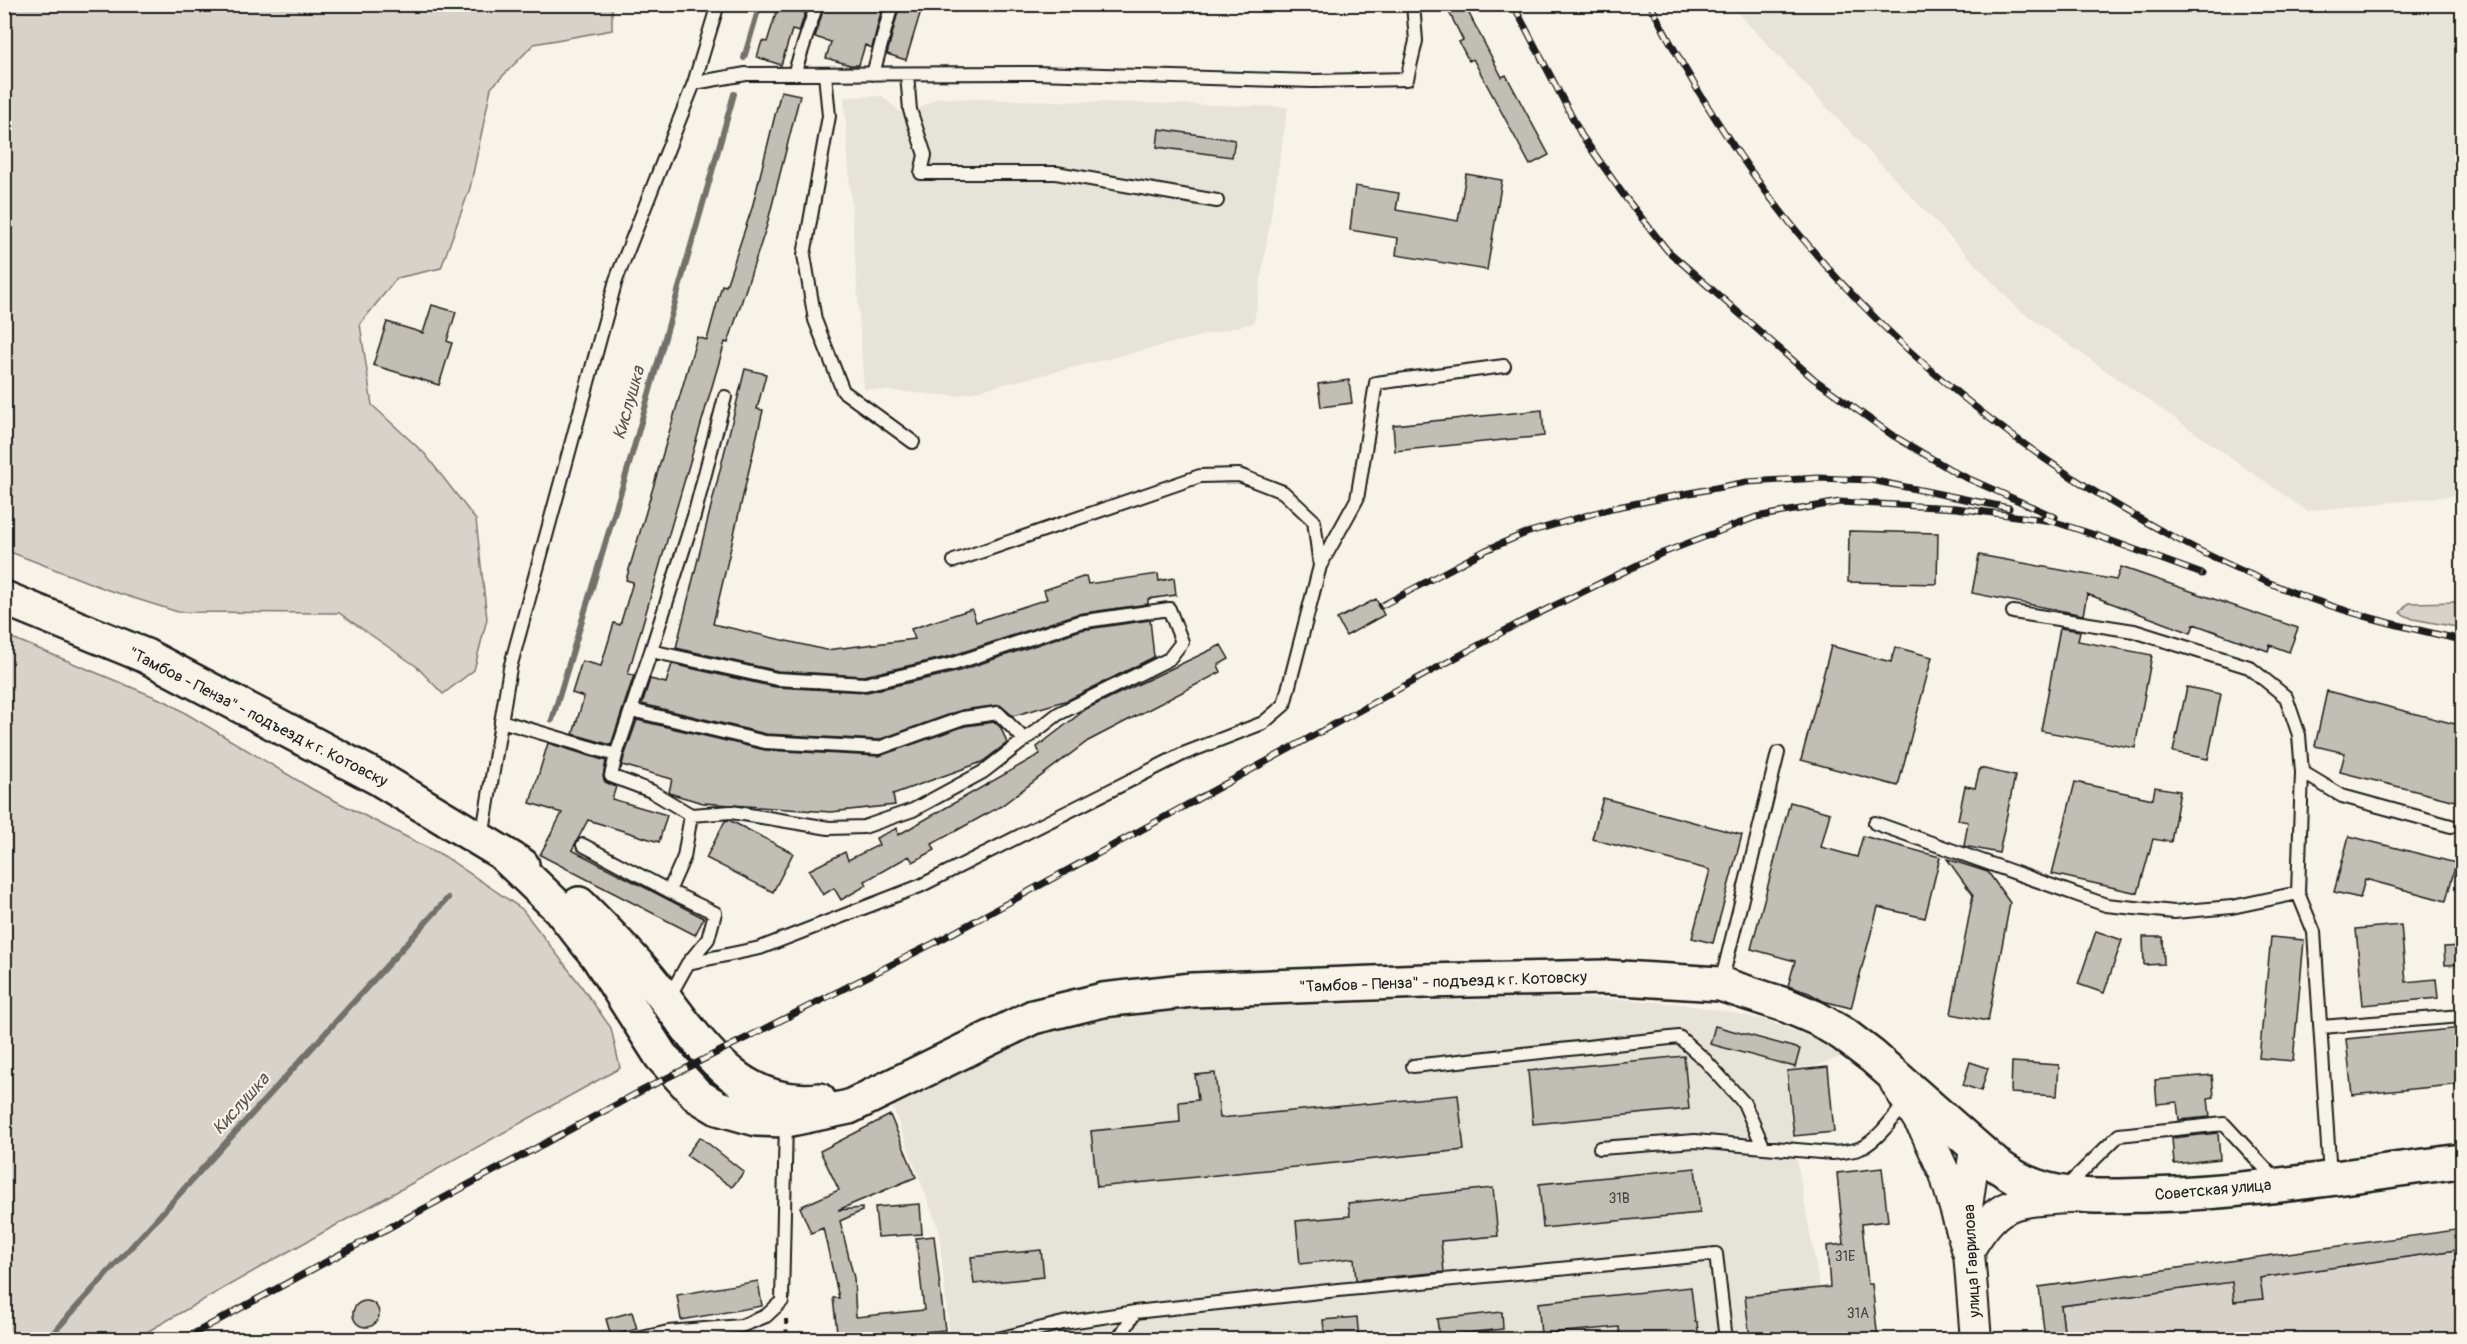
<svg xmlns="http://www.w3.org/2000/svg" width="2467" height="1344" viewBox="0 0 2467 1344" font-family="Pangolin,sans-serif">
  <style>
    .built { fill: #e6e3d9 }
    .green { fill: #d7d3cb; stroke: #7a7874; stroke-width: 1.5 }
    .lines { fill: none; stroke-linecap: round; stroke-linejoin: round }
    .stream { stroke: #72716c; stroke-width: 6 }
    .building { fill: #c0beb5; stroke: #1c1c1c; stroke-width: 1.5 }
    .service-casing { stroke: #1c1c1c; stroke-width: 16 }
    .tertiary-casing { stroke: #1c1c1c; stroke-width: 34 }
    .secondary-casing { stroke: #1c1c1c; stroke-width: 38 }
    .path { stroke: #1c1c1c; stroke-width: 4; stroke-dasharray: 6 4.5; stroke-linecap: butt }
    .service { stroke: #f7f3e8; stroke-width: 12 }
    .tertiary { stroke: #f7f3e8; stroke-width: 30 }
    .secondary { stroke: #f7f3e8; stroke-width: 33 }
    .rail-casing { stroke: #1c1c1c; stroke-width: 7 }
    .rail { stroke: #f7f3e8; stroke-width: 4.5; stroke-dasharray: 14; stroke-linecap: butt }
    .labels { text-anchor: middle; dominant-baseline: central; stroke-width: 4.5; stroke-linejoin: round; paint-order: stroke }
    .number-label { font-size: 14px; fill: #454442 }
    .street-label { font-size: 16px; fill: #1c1c1c; stroke: #f7f3e8 }
    .water-label { font-size: 18px; font-style: italic; fill: #565452; stroke: #f7f3e8 }
  </style>
  <rect width="100%" height="100%" fill="#f7f3e8"/>
  <filter id="ink" filterUnits="userSpaceOnUse"><feTurbulence type="fractalNoise" baseFrequency=".0167" numOctaves="2"/><feDisplacementMap in="SourceGraphic" scale="12" xChannelSelector="R" yChannelSelector="G"/><feConvolveMatrix kernelMatrix="1 2 1 2 8 2 1 2 1" color-interpolation-filters="sRGB"/></filter>
  <g filter="url(#ink)">
    <path class="built" d="M1730 5H2462V495L2307 511 2018 309Z
      M882 96 900 112 920 108 937 98 1288 107 1254 323 956 396 864 389 844 97Z
      M1525 998 1620 999 1680 1004 1729 1012 1765 1020 1815 1039 1843 1056 1816 1066 1785 1070 1793 1139 1820 1288 1825 1339 882 1340 949 1331 939 1230 890 1100 1046 1026 1150 1011Z"/>
    <path class="green" d="M4 5H612V30L534 44 491 88 470 188 441 268 397 278 360 324 372 405 425 454 476 520 487 619 474 670 443 694 416 666 339 613 178 612 108 590 5 550Z
      M2462 602V628L2413 619 2400 613 2408 603Z
      M5 635 167 702 312 789 444 856 522 909 579 983 611 1028 620 1068 275 1259 138 1337 130 1340 5 1339Z
      M2462 1249V1339H2065L2061 1306Z"/>
    <g class="lines">
      <path class="stream" d="M744 58 760 4
        M552 720 628 468 734 94
        M55 1331 448 898"/>
    </g>
    <path class="building" d="M779 4H808L799 32 792 30 781 65 757 57 762 41 767 42Z
      M825 4H883L872 48 865 45 859 65H850L826 58 831 42 815 37Z
      M900 4H923L906 60 887 54Z
      M1445 4H1464L1502 77 1506 75 1549 155 1530 165 1473 59 1469 61 1459 42 1463 40Z
      M781 91 800 95 767 225 728 343 725 342 628 674 634 675 611 745 573 734 584 697 572 693 582 661 601 666 614 623 620 625 633 582 626 580 697 337 707 340 722 285 726 286 752 208Z
      M1159 129 1235 140 1232 157 1157 147Z
      M1466 174 1502 180 1487 270 1396 255 1398 238 1350 230 1355 186 1399 193 1396 210 1458 221Z
      M432 305 456 312 447 341 452 343 439 385 373 365 387 322 423 333Z
      M745 369 766 374 757 409 763 410 713 624 826 650 915 639 911 629 972 609 976 622 1047 599 1044 590 1086 576 1088 584 1158 574 1159 581 1174 578 1176 595 1148 599V604L1077 614 951 656 864 676 778 671 676 648Z
      M1349 380 1352 403 1321 407 1318 384Z
      M1542 410 1544 436 1395 451 1393 425Z
      M1849 531 1938 533 1937 584 1848 582Z
      M1979 555 2116 580 2121 567 2298 628 2289 652 2270 645 2268 651 2194 624 2191 633 2087 594 2083 615 1972 593Z
      M1376 599 1384 615 1346 636 1337 619Z
      M1150 620 1154 657 1068 700 1013 716 1000 705 962 710 878 740 766 734 642 704 650 679 666 683 672 664 775 687 867 692 956 672 1081 630Z
      M2060 628 2080 631 2078 641 2152 655 2135 748 2041 731Z
      M1221 645 1229 659 1218 665 1221 672 1088 741 1001 806 932 844 935 850 913 862 909 856 865 881 867 885 841 900 834 888 823 895 809 870 845 852 848 860 879 845 876 838 897 828 898 835 1040 754 1037 747 1086 709Z
      M1831 646 1891 662 1895 647 1932 657 1898 786 1801 760Z
      M2187 687 2221 694 2208 759 2173 752Z
      M2327 691 2463 726V803L2340 772 2345 753 2315 746Z
      M637 720 765 750 879 756 965 726 995 722 1001 728 1007 743 982 762 893 794 895 805 831 812 703 803 672 794 669 792 672 779 622 765 621 769 624 757Z
      M548 743 606 761 603 777 605 782 616 787 612 799 667 815 659 842 588 820 572 850 704 918 695 935 540 855 562 813 530 803Z
      M1980 768 2015 776 1999 853 1964 846 1968 822 1958 820 1965 786 1975 788Z
      M2075 782 2153 799 2155 787 2180 791 2171 842 2153 839 2138 893 2052 874Z
      M1603 798 1742 835 1713 943 1692 938 1710 870 1592 839Z
      M1790 802 1830 813 1821 847 1857 857 1863 836 1940 857 1925 918 1878 907 1851 1008 1823 1001 1809 993 1788 986 1795 961 1751 949Z
      M729 820 793 853 773 892 706 858 725 821Z
      M2349 836 2456 863 2446 901 2365 879 2360 898 2334 892Z
      M1947 859 1988 872 2010 903 1988 1021 1951 1014 1973 895Z
      M2401 925 2406 982 2436 979 2438 998 2363 1005 2356 929Z
      M2096 931 2122 940 2104 993 2078 984Z
      M2143 937H2163L2164 964 2144 965Z
      M2271 937 2304 940 2293 1061 2259 1058Z
      M2463 946V964L2445 965 2444 947Z
      M1715 1026 1800 1049 1795 1067 1710 1044Z
      M2463 1028V1084L2352 1095 2346 1039Z
      M1684 1056 1689 1109 1533 1124 1528 1071Z
      M1970 1062 1988 1068 1981 1091 1963 1085Z
      M2012 1062 2059 1065 2057 1096 2011 1093Z
      M1828 1067 1834 1132 1794 1136 1787 1071Z
      M1215 1073 1220 1118 1458 1095 1464 1150 1097 1187 1091 1131 1180 1122 1179 1102 1198 1100 1195 1075Z
      M2212 1075 2214 1097 2208 1098 2210 1117 2179 1120 2177 1102 2157 1104 2155 1080Z
      M890 1115 916 1177 838 1210 862 1208V1211L840 1221 854 1278 856 1317 924 1310 916 1238 934 1236 945 1330 838 1340 833 1298H839L823 1228 811 1233 800 1207 839 1190 820 1151Z
      M2218 1133 2220 1159 2174 1164 2172 1138Z
      M700 1137 744 1172 732 1187 686 1155Z
      M1695 1168 1700 1213 1543 1228 1539 1184Z
      M1882 1168 1888 1221 1862 1224 1868 1284H1872L1878 1340H1750L1745 1296 1830 1287 1827 1246 1844 1244 1837 1173Z
      M1493 1188 1498 1236 1441 1241 1444 1272 1356 1280 1354 1258 1300 1264 1296 1221 1350 1216 1348 1203Z
      M920 1204 922 1234 878 1237 875 1207Z
      M2463 1229V1249L2260 1278 2263 1299 2234 1302 2232 1282 2061 1306 2065 1340H2045L2039 1287Z
      M1041 1250 1044 1277 974 1284 971 1257Z
      M758 1281 762 1306 681 1320 677 1295Z
      M1691 1287 1695 1322H1697L1699 1340H1621L1619 1327 1541 1334 1538 1303Z
      M353 1314a13 13 0 1 1 26 0a13 13 0 1 1-26 0Z
      M632 1312 637 1329 611 1336 606 1319Z
      M1502 1312 1503 1329 1439 1336 1437 1319Z
      M1357 1317 1359 1340H1325L1323 1320Z"/>
    <g class="lines">
      <defs>
        <path id="service" d="M794 74 817 4
          M825 74 829 116 804 255 815 320 843 391 913 442
          M873 74 892 4
          M907 74 910 110 925 155 921 173H1056L1217 201
          M694 83 746 74 1034 73 1313 81 1407 79 1416 41 1413 4
          M954 561 1200 476 1239 475 1283 492 1314 521 1320 566
          M2013 612 2134 631 2249 667 2286 697 2299 735 2302 772 2298 893
          M651 651 694 516 725 397
          M631 710 765 742 879 748 963 718 998 713 1025 740
          M501 721 616 755 611 776 651 791 691 815 731 812 829 828 864 827 913 810 983 772 1058 714 1169 659 1182 642 1169 609 1079 622 953 664 865 684 777 679 651 651 616 755
          M2302 772 2342 796 2451 826
          M1875 823 2106 905 2174 912 2232 907 2298 893 2314 932 2330 1176
          M482 838 510 668 616 280 694 83 718 4
          M583 845 669 891 684 857 691 815
          M669 891 715 913 708 939 688 963
          M1721 983 1778 753
          M668 999 688 963 760 948 920 886 1183 754 1263 723 1284 705 1320 566 1357 499 1376 383 1504 366
          M2321 1027 2462 1016
          M1413 1066 1679 1037 1705 1060 1744 1103 1763 1146
          M1600 1148 1695 1141 1832 1153C1841 1152 1852 1152 1861 1148 1879 1139 1894 1117 1906 1102
          M2065 1188 2119 1135 2224 1124 2277 1181
          M633 1340 668 1332 741 1326 766 1316 782 1301 786 1121
          M994 1340 1063 1323 1135 1312 1338 1290 1716 1254 1726 1340
          M1118 1340 1135 1312"/>
        <path id="tertiary" d="M1895 1082 1925 1130 1945 1174 1968 1252
          M1975 1148 1966 1215 1976 1340
          M1968 1252C1997 1200 2013 1202 2068 1198"/>
        <path id="secondary" d="M4 598 146 656 378 778 522 865
          M503 854 559 908 598 957 661 1056 684 1081 698 1096 718 1108 757 1119 786 1120 849 1107 1033 1017 1103 1000 1192 990 1425 981 1605 977 1720 984 1788 1006 1816 1018 1843 1034 1872 1056 1995 1164C2008 1173 2020 1181 2035 1186 2071 1199 2111 1196 2149 1195 2254 1192 2358 1174 2462 1161
          M579 904C603 928 627 952 649 978 695 1034 734 1110 819 1100"/>
      </defs>
      <use href="#service" class="service-casing"/>
      <use href="#tertiary" class="tertiary-casing"/>
      <use href="#secondary" class="secondary-casing"/>
      <path class="path" d="M786 1319 787 1340"/>
      <use href="#service" class="service"/>
      <use href="#tertiary" class="tertiary"/>
      <use href="#secondary" class="secondary"/>
      <defs>
        <path id="rail" d="M1513 4 1582 136 1625 197 1667 250 1814 379 1892 435 1958 474 2055 517
          M1650 4C1700 102 1763 197 1837 278 1958 411 2120 523 2287 590 2344 613 2404 627 2462 640
          M2043 518 2095 535 2202 574
          M1381 606 1486 550 1526 533 1612 508 1747 482 1818 478 1871 480 2009 508
          M182 1340 643 1090 942 939 1519 623 1660 554 1756 517 1839 502 1956 508 2052 521"/>
      </defs>
      <use href="#rail" class="rail-casing"/>
      <use href="#rail" class="rail"/>
    </g>
  </g>
  <g class="labels">
    <g class="number-label">
      <text x="1619" y="1198">31В</text>
      <text x="1845" y="1256">31Е</text>
      <text x="1858" y="1313">31А</text>
    </g>
    <g class="street-label">
      <text transform="translate(258 717) rotate(27)">"Тамбов - Пенза" - подъезд к г. Котовску</text>
      <text transform="translate(1443 982) rotate(-2)">"Тамбов - Пенза" - подъезд к г. Котовску</text>
      <text transform="translate(2213 1190) rotate(-5)">Советская улица</text>
      <text transform="translate(1972 1261) rotate(-93)">улица Гаврилова</text>
    </g>
    <g class="water-label">
      <text transform="translate(629 403) rotate(-74)">Кислушка</text>
      <text transform="translate(241 1104) rotate(-48)">Кислушка</text>
    </g>
  </g>
  <rect width="2467" height="1344" fill="none" stroke="#f7f3e8" stroke-width="24"/>
  <rect x="12" y="12" width="2443" height="1320" fill="none" stroke="#1c1c1c" stroke-width="2" filter="url(#ink)"/>
</svg>
